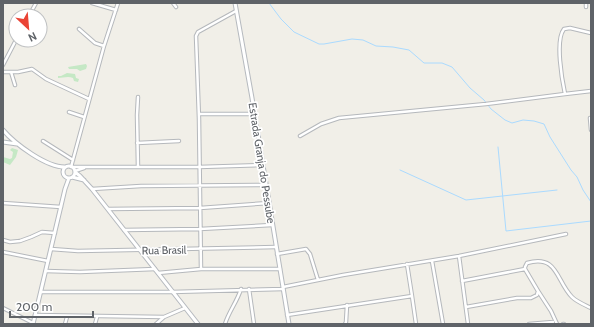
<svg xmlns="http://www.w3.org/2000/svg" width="594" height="327" viewBox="0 0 594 327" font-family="Cabin,sans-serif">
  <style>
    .green { fill: #c5e8c5 }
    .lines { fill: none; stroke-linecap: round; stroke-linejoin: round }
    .stream { stroke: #aadaff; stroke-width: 1 }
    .street-casing { stroke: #b5b8bc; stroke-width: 4.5 }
    .secondary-casing { stroke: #b6babf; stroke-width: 5 }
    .street { stroke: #fff; stroke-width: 2.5 }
    .secondary { stroke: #fff; stroke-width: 3 }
    .labels { text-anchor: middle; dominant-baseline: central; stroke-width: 3.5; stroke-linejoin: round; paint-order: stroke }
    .street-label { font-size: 11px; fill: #5f6368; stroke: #fff }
  </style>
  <rect width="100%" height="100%" fill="#f1efe8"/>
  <path class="green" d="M86 64 87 66 86 69 80 71 77 69H69L68 67Z
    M67 73 75 74 76 78 79 79 78 82 74 81 73 78C68 76 63 78 58 78V76H61Z
    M12 148 18 150 16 157 10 165 3 162V157L10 159 12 158 13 152 10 150Z"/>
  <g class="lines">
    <path class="stream" d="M269 3 281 19 294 32 319 44H324L352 39 363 40 376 46 393 47 409 50 424 63H442L452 67 470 88 484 100 491 109 505 120 512 123 523 120 534 121 544 124 550 137 571 170 577 177 583 190 591 202
      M498 147 506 231 591 221
      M400 170 466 200 557 190"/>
    <defs>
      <path id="street" d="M92 3 116 10
        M173 3 176 7
        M586 7V3
        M29 16 36 3
        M79 29 95 43 104 46
        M3 65 16 40
        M3 72H18L32 69 46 79 89 99
        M11 72 15 85
        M565 94C562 80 555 40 564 29L570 28 591 33
        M69 112 84 117
        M199 114H255
        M590 118 591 130
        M300 136 321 124 339 118 486 104 565 94 591 91
        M43 141 73 160
        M137 143 179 141
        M71 167 104 46 118 3
        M72 167H199L263 165
        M138 167 137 115 138 97
        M75 171 84 168
        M92 189 141 186 266 185
        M3 203 61 207
        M108 209 200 208 269 203
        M124 230 200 229 272 225
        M3 240 10 242 20 241 31 237 42 232 55 233
        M51 249 78 251 276 247
        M3 252 48 261
        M277 254 306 249 310 254 318 280
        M459 256 468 324
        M432 261 443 324
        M201 269 199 119 196 36 198 32 236 11
        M46 271 80 272 155 269
        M158 273 201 269H280
        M462 281 525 269
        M283 287 343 275 459 256 566 234
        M249 289 254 324
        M538 291 551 311 557 324
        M41 292H172L283 289
        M412 296 416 324
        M466 307 517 298H531L537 295 538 291 525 269V267L527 263C558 254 556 281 572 297 577 302 585 305 591 308
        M3 308 33 323
        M35 315 164 317
        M287 315 412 296 407 264
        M65 324 67 317
        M95 324 97 317
        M156 324 164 317 185 308
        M225 324C229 311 237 302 241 289
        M345 324 346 322 347 305
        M529 324 553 322
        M563 324H564"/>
      <path id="secondary" d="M235 3 252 98 289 324
        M3 130C15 144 47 168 66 167
        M3 142 17 144
        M63 172a6 6 0 1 1 12 0a6 6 0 1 1-12 0Z
        M75 172 80 176 92 189 198 324
        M72 177 84 180
        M33 324 65 189 69 178"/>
    </defs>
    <use href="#street" class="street-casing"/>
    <use href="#secondary" class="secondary-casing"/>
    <use href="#street" class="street"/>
    <use href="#secondary" class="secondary"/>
  </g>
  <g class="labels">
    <g class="street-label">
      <text transform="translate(262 163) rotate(81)">Estrada Granja do Pessube</text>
      <text transform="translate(164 250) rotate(-1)">Rua Brasil</text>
    </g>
  </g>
  <rect width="594" height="327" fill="none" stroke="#5f6368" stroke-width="8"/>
  <g transform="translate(28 28) rotate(154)"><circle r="19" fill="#ffffff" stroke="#bfc1c3"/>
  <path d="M0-3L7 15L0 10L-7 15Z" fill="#ea4335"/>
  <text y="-6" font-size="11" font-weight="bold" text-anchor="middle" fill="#5f6368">N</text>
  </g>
  <path d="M10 311v6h83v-6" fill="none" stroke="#5f6368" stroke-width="2"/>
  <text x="16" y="311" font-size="12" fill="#5f6368" stroke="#ffffff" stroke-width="3" paint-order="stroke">200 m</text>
</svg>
